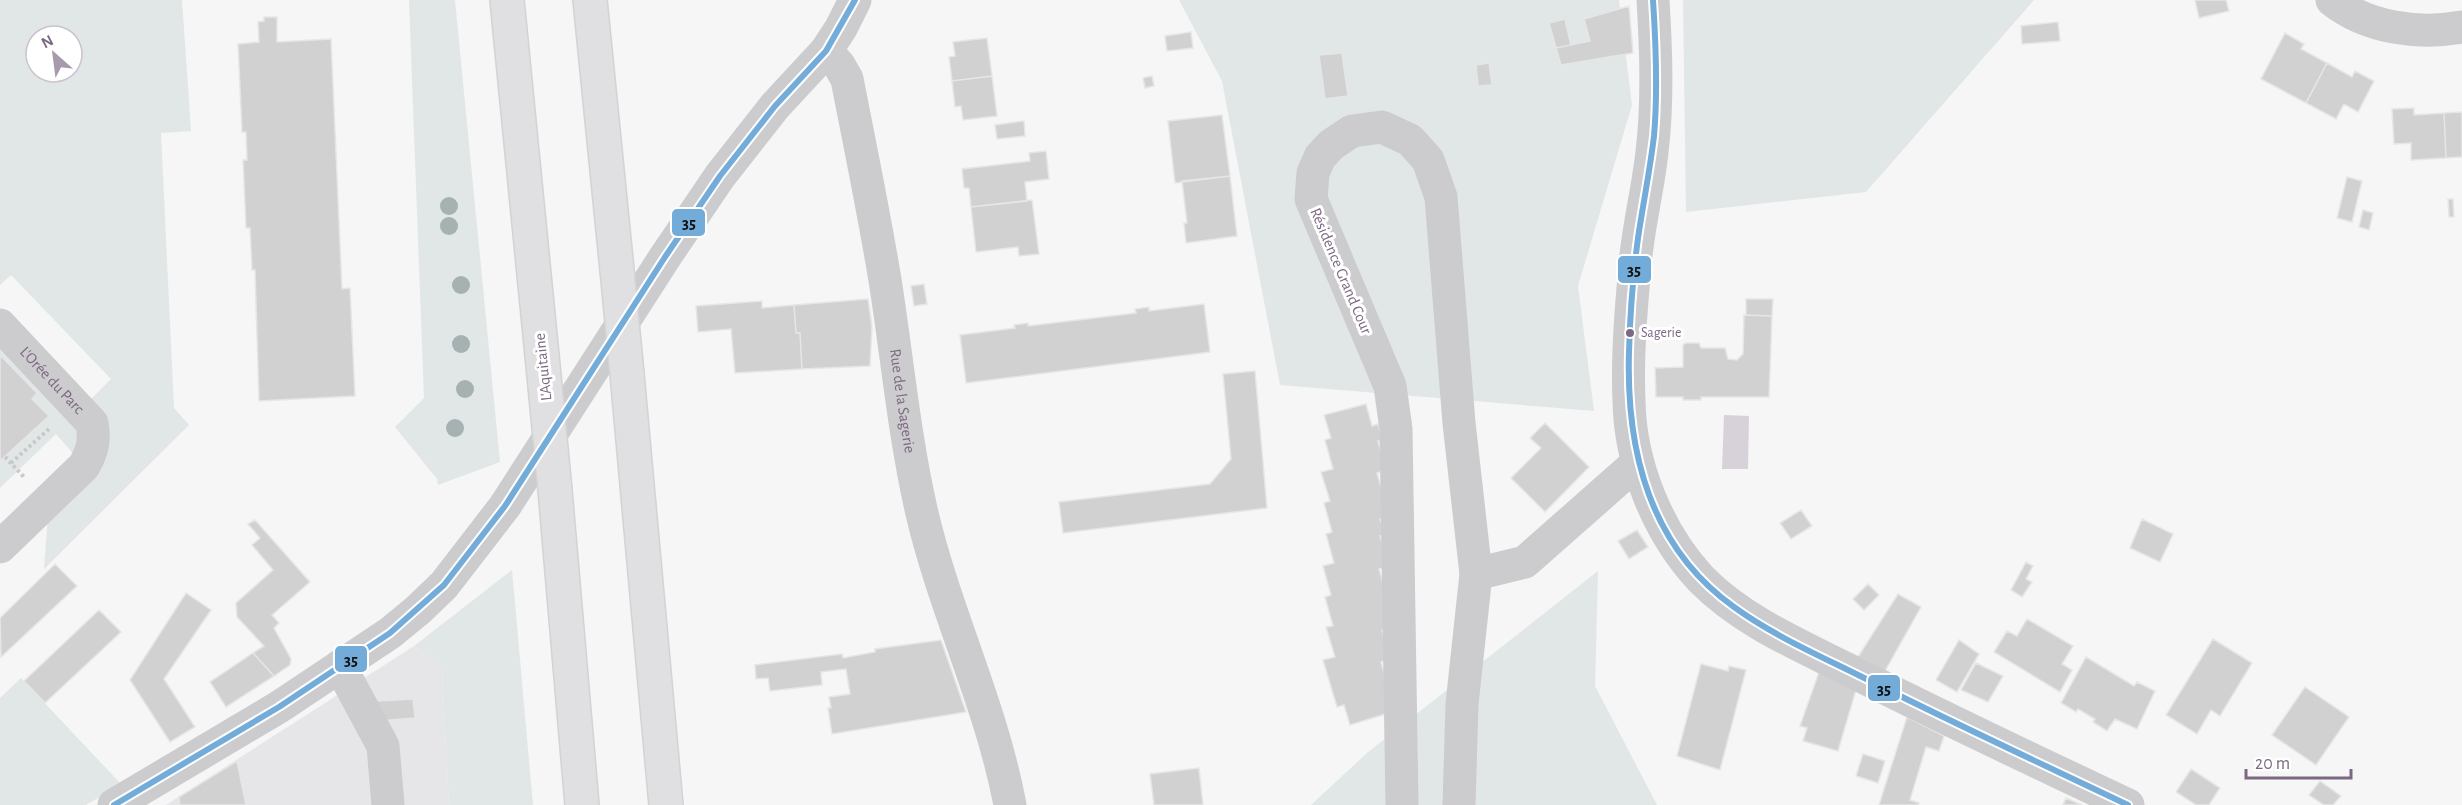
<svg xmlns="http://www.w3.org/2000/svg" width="2462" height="805" viewBox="0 0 2462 805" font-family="'Alegreya Sans',sans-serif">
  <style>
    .built { fill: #e6e6e8 }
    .green { fill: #e1e7e6; fill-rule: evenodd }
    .water { fill: #d7d2da }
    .building { fill: #d2d1d2; stroke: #e5e6e5; stroke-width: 1.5 }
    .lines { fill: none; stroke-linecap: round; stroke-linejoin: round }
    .motorway-casing { stroke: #d3d3d4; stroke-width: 36 }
    .path { stroke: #c9c8ca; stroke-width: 4; stroke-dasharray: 3 3; stroke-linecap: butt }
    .minor { stroke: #cccbcd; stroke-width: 33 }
    .tertiary { stroke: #cccbcd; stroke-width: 33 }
    .motorway { stroke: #e0dfe1; stroke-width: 33 }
    .motorway-bridge-casing { stroke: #d3d3d4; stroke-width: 36; stroke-linecap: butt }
    .motorway-bridge { stroke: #e0dfe1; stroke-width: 33 }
    .bus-1-casing { stroke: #fff; stroke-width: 10 }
    .bus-1 { stroke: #74acd9; stroke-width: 6 }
    .tree { fill: #a6b1b2 }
    .bus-dot { fill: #7d6884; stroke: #fff; stroke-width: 2 }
    .labels { text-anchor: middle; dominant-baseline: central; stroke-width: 6; stroke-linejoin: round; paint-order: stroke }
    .bus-label { font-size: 14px; fill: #7d6884; stroke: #fff; text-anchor: start }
    .street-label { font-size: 16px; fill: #7d6884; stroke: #fff }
    .line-badge { stroke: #fff; stroke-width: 2 }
    .pale-badge-label { font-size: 16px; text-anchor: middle; font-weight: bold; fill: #111 }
  </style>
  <rect width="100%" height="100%" fill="#f5f6f5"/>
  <path class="built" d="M414 646 442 670 449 805H166Z"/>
  <path class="green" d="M0 0H182L191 131 161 133 174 408 189 425 44 569 48 516 98 467 88 402 111 379 11 275 0 285ZM36 36H72V72H36Z
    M409 0H455L500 462 438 485 437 479 395 427 424 398Z
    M1179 0H1619L1632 105 1578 286 1594 411 1280 385 1222 81Z
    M1683 0H2034L1866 192 1686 212Z
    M0 340 84 427 76 457 56 434 0 488Z
    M512 570 533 805H449L442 670 414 646Z
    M1598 571 1595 686 1657 805H1311L1367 753Z
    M21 678 121 784 86 805H0V698Z"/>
  <path class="water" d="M1724 415 1749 416 1748 469H1722Z"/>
  <path class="building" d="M2195 0H2226L2229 11 2199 18Z
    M1629 6 1633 53 1561 65 1556 48 1590 41 1584 19Z
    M264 17H277V42L331 39 342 289 350 288 355 396 259 401 255 270H252L250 228H246L243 160H247L246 132H242L238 44 259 42 258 22 264 21Z
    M1565 19 1571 45 1556 48 1549 23Z
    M2058 22 2060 41 2022 44 2021 26Z
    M1191 32 1193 48 1167 51 1165 36Z
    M2285 33 2304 44 2301 49 2327 63 2306 103 2261 79Z
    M987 38 992 76 952 81 949 57 955 56 953 42Z
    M1342 53 1348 96 1325 99 1319 55Z
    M1489 63 1492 85 1478 86 1476 65Z
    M2327 63 2352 77 2355 71 2374 81 2358 112 2344 104 2336 119 2306 103Z
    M992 76 997 116 963 120 961 106 955 107 952 81Z
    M1152 76 1154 86 1145 88 1143 78Z
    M2414 108V115L2444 113 2446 158 2411 160V143L2394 144 2392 109Z
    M2462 112V157L2446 158 2444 113Z
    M1222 115 1230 176 1175 183 1168 121Z
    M1024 121 1025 136 997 139 995 125Z
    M1046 151 1049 179 1025 182 1027 201 971 207 969 188H964L962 169 1030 161 1029 153Z
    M1230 176 1237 236 1186 243 1184 223H1187L1182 181Z
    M2347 177 2362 181 2352 222 2337 218Z
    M2448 199H2453L2454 217H2449Z
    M1032 200 1039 254 1019 256 1018 247 976 252 971 207Z
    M2363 210 2373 213 2369 230 2359 227Z
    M924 284 927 304 914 306 911 286Z
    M868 299 872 327 870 366 802 369 800 333H796L794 305Z
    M1746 299H1773L1772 316 1746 315Z
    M762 301V308L794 305 796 333H800L802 369 735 373 731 329 698 332 696 306Z
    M1204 304 1210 352 966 383 960 335 1015 328 1014 325 1028 323V326L1136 313 1135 309 1149 307V311Z
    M1744 315 1772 316 1769 397H1701V400H1683V397H1656L1655 368 1683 367V345L1686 343H1699L1701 348H1725L1728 359 1737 360 1743 354Z
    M0 355 37 393 32 399 49 416 0 461Z
    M1255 371 1267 508 1063 533 1059 502 1210 484 1231 459 1223 374Z
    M1366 404 1372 426 1378 424 1383 440 1378 441 1386 470 1377 473 1385 501V518L1380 519 1385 534 1380 536 1389 566 1379 569 1387 597V629L1382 630 1390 659 1381 662 1389 691 1392 712 1350 725 1344 705 1337 707 1323 660 1335 657 1326 627 1333 626 1325 597 1331 595 1323 566 1334 563 1326 534 1332 532 1324 503 1330 501 1321 472 1333 469 1325 440 1331 438 1324 415Z
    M1545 423 1589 467 1545 512 1511 478 1541 448 1530 438Z
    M1801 510 1812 526 1791 539 1780 523Z
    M2142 519 2173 534 2160 562 2130 548Z
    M255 520 310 582 272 615 279 623 274 628 291 659 290 665 274 676 253 653 264 646 237 617 236 603 273 570 252 545 260 538 248 524Z
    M1637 530 1648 547 1629 559 1618 541Z
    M2026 562 2033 566 2026 579 2032 582 2022 597 2011 590Z
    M55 564 77 586 1 657 0 618Z
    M1868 584 1879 595 1864 610 1853 599Z
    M186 593 211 610 164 679 195 727 170 742 130 680Z
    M1898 594 1921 607 1885 671 1858 657Z
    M99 610 121 632 45 703 24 681Z
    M2027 619 2073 646 2062 664 2072 670 2060 692 1994 652 2007 631 2017 636Z
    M2213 639 2252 663 2220 716 2211 710 2197 734 2166 715Z
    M941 640 966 712 832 734 828 708H831L829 697 850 694 846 669 821 672 822 685 770 691 768 678 756 679 755 665 842 654 843 658 875 652V649Z
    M1959 640 1979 654 1957 692 1936 680Z
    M253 653 274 676 226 707 210 682Z
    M2086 657 2134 686 2137 682 2155 691 2137 729 2115 719 2107 731 2093 722 2095 719 2078 709 2076 712 2061 703Z
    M1976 663 2003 676 1988 702 1961 690Z
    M1701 664 1728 671 1729 666 1746 670 1720 770 1677 756Z
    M1819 672 1856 690 1838 751 1803 741 1807 728 1800 726Z
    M2305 687 2349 717 2316 765 2272 735Z
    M413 699 415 718 379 721 377 701Z
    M1907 717 1944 736 1939 751 1926 747 1910 800 1919 803 1918 805H1879Z
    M1863 754 1885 761 1878 783 1856 776Z
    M237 761 246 805H180L179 797Z
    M1199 768 1203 805H1154L1150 774Z
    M2191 769 2220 788 2209 805H2196L2176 792Z
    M2320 781 2341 796 2333 805H2324L2309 795Z
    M2066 798 2082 805H2063Z"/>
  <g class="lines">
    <defs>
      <path id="motorway" d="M507 0 545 386
        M590 0 617 270
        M627 374 666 805
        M555 490 582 805"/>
    </defs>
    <use href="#motorway" class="motorway-casing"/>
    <path class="path" d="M5 457 24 477
      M11 463 50 428"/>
    <g class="minor">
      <path d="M1653 0C1656 50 1658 102 1652 152 1648 190 1638 227 1635 265 1631 310 1627 357 1629 401 1630 464 1658 533 1701 579 1741 620 1799 645 1849 670 1941 717 2035 761 2128 805"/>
      <path d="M2332 0C2367 28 2419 35 2462 27"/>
      <path id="s1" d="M0 325 92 423C95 440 93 450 84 466L0 547"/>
      <path d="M340 666 383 746 388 805"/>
      <path d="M1402 805 1396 429 1390 386 1311 199 1313 173 1320 157 1331 145 1352 131 1382 127 1410 140 1428 160 1441 197 1459 423 1476 574 1525 562 1637 463"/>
      <path d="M1459 805 1462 704 1476 574"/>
    </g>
    <g class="tertiary">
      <path id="s2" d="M826 51 839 65 847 79C860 146 874 213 885 280 897 356 904 434 921 509 944 610 991 703 1010 805"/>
      <path d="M114 805 279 707 390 633 418 610 444 585 505 506 665 257 720 176 775 106 826 51 841 28 855 0"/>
    </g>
    <use href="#motorway" class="motorway"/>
    <defs>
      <path id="motorway-bridge" d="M617 270 627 374
        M545 386 555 490"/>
    </defs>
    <use href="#motorway-bridge" class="motorway-bridge-casing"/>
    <use href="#motorway-bridge" class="motorway-bridge"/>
    <defs>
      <path id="bus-1" d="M1653 0C1656 45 1658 91 1654 136 1650 170 1643 204 1638 238 1633 276 1630 314 1629 352 1626 451 1650 547 1734 607 1778 639 1830 660 1878 685 1960 726 2044 765 2128 805
        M114 805 279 707 390 633 444 585 505 506 665 257 720 176 775 106 826 51 855 0"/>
    </defs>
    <use href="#bus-1" class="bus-1-casing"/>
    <use href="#bus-1" class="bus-1"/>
  </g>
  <g class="tree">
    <circle cx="449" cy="206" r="9"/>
    <circle cx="449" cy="226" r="9"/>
    <circle cx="461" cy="285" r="9"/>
    <circle cx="461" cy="344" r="9"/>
    <circle cx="465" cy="389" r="9"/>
    <circle cx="455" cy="428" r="9"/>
  </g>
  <circle class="bus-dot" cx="1630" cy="333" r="5"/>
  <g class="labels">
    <g class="bus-label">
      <text x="1641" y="333">Sagerie</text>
    </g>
    <g class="street-label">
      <text transform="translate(1341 271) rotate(67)">Résidence Grand Cour</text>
      <text transform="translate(543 367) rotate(-96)">L'Aquitaine</text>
      <text stroke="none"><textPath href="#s1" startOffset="76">L'Orée du Parc</textPath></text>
      <text stroke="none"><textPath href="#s2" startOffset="362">Rue de la Sagerie</textPath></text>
    </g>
  </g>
  <g class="line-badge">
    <rect x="671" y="208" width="35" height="29" rx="6" fill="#74acd9"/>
    <rect x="1617" y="255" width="35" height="29" rx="6" fill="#74acd9"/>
    <rect x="334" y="645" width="34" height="28" rx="6" fill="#74acd9"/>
    <rect x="1867" y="674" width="34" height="28" rx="6" fill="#74acd9"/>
  </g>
  <g class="pale-badge-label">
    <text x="689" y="228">35</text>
    <text x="1634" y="275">35</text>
    <text x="351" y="665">35</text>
    <text x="1884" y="694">35</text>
  </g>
  <g transform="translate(54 54) rotate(332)"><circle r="28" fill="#ffffff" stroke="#cbc3ce" stroke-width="1.5"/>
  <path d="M0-4.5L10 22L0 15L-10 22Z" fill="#a79aac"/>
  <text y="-9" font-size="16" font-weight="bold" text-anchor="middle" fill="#7d6884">N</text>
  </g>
  <path d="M2246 769v9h105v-9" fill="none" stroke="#7d6884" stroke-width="3"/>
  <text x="2255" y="769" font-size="18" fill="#7d6884" stroke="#ffffff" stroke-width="4.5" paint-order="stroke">20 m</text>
</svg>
